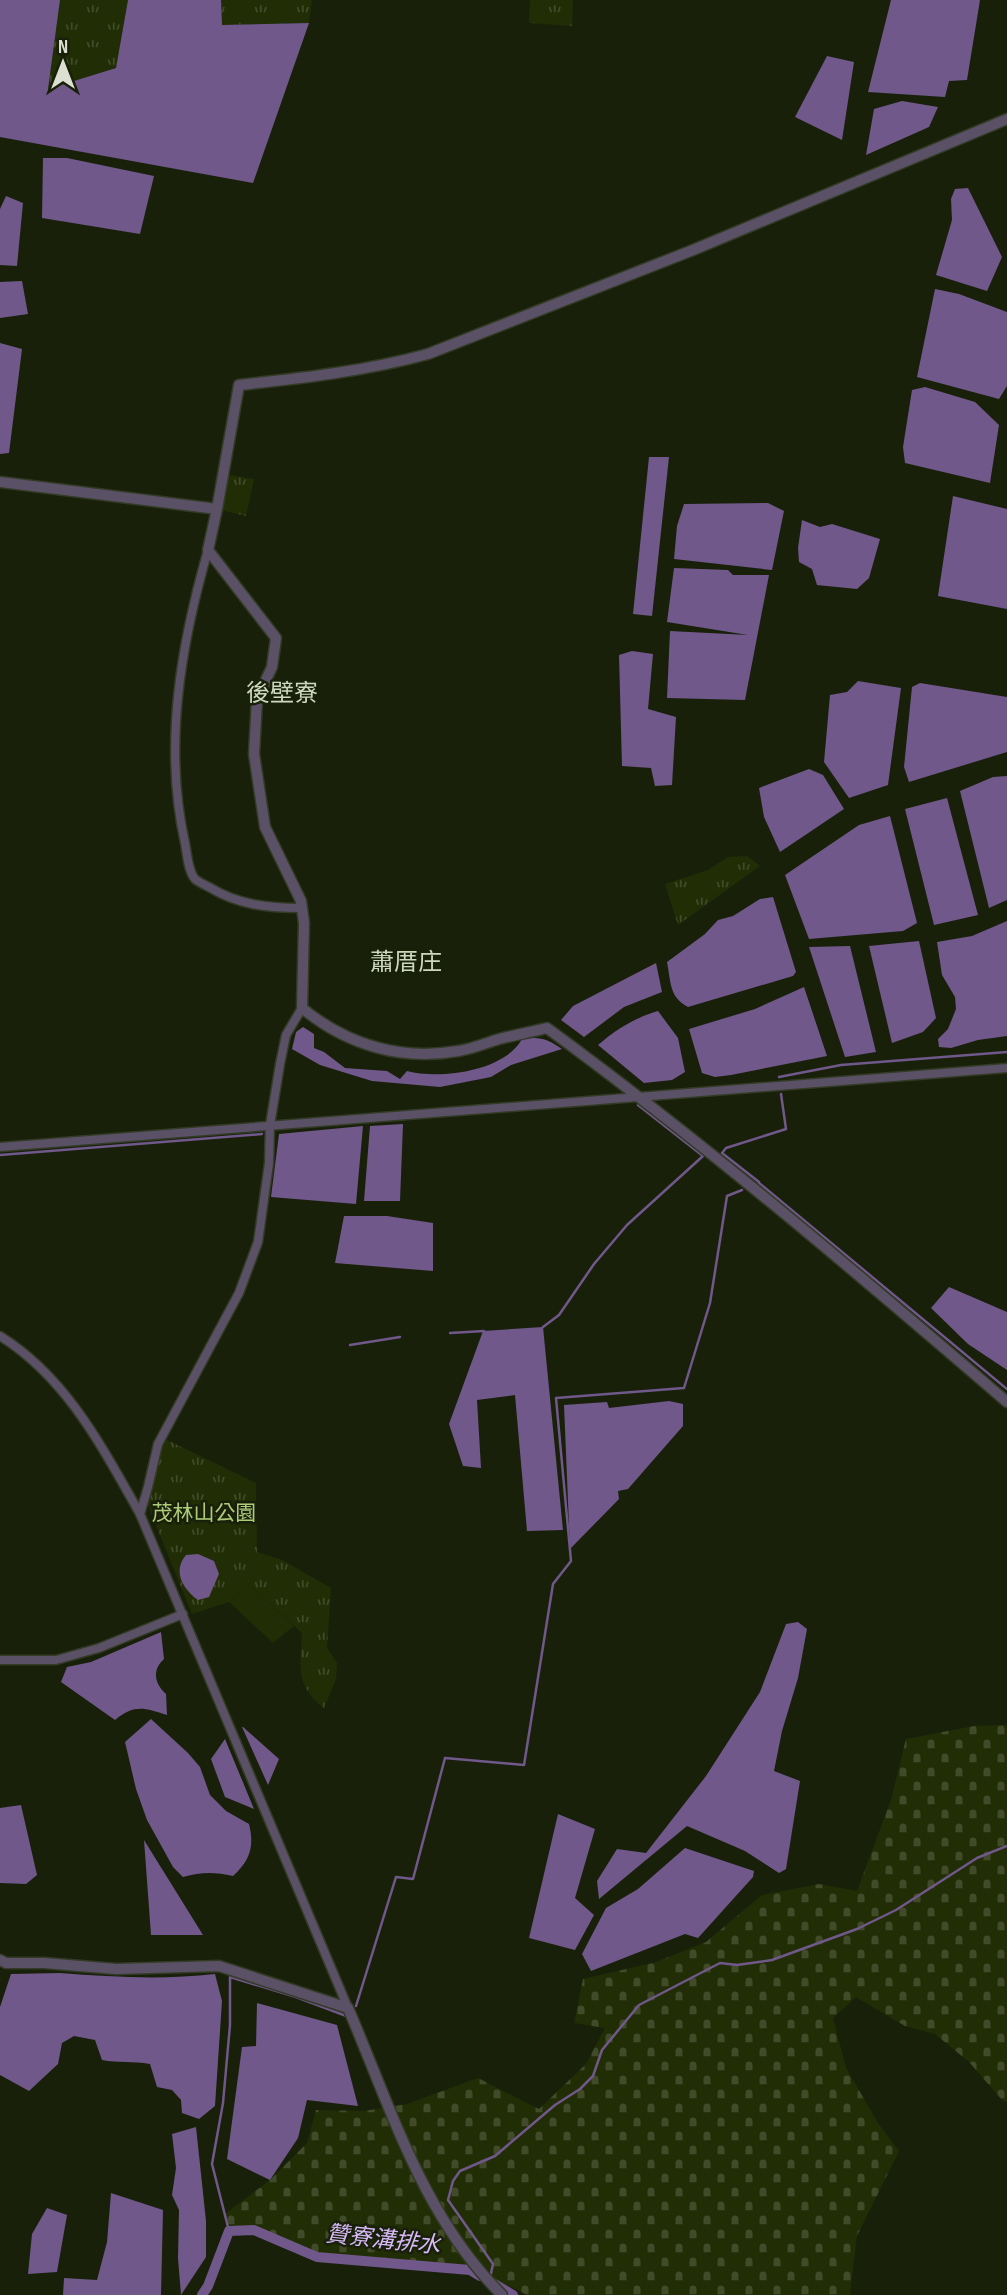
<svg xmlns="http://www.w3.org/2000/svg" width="1007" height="2295" viewBox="0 0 1007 2295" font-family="'Sofia Sans Condensed','Noto Sans TC',sans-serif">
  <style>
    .grass { fill: url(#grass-tufts) }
    .cemetery { fill: url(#cemetery-stones) }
    .pitch { fill: #212d05 }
    .water { fill: #70588a }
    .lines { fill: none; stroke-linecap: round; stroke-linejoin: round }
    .stream { stroke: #70588a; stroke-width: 2.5 }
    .canal { stroke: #70588a; stroke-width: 10 }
    .minor-casing { stroke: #333b26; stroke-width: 11 }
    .tertiary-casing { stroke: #333b26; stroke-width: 13 }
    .minor { stroke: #5b5167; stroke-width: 8 }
    .tertiary { stroke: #5b5167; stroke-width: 10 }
    .labels { text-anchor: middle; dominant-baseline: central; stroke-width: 5; stroke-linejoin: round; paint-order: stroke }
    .park-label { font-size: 21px; fill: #adcb79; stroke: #18200a }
    .water-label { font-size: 23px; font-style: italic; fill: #d7baf7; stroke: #18200a }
    .quarter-label { font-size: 24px; fill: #cdd7bc; stroke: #18200a }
  </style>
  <defs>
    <pattern id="grass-tufts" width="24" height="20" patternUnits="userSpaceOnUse" patternTransform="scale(1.75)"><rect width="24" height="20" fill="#212d05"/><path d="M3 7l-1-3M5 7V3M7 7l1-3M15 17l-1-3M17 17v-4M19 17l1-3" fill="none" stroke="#414b29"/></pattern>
    <pattern id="cemetery-stones" width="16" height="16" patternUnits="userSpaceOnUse" patternTransform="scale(1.75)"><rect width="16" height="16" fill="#212d05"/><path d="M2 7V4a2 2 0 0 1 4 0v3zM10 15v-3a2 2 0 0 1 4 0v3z" fill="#414b29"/></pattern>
  </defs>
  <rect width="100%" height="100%" fill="#18200a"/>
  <path class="grass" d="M60 0H128L116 68 47 89Z
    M221 0H312L309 23 221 25Z
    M530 0H573L572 26 529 23Z
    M224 474 254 479 246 516 217 509Z
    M747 856 760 866 678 925 665 884 708 870 728 857Z
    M165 1439 256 1483 257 1552 282 1560 331 1588 327 1648 337 1663 336 1679 324 1708C295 1685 300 1667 302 1633L250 1585 229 1602 192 1614 145 1498 160 1449Z"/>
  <path class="cemetery" d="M1007 1725V2102L1002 2100 969 2062 935 2034 905 2026 856 1997 833 2018 846 2068 878 2123 899 2151 857 2236 850 2295H527C462 2258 382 2269 311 2253 292 2249 275 2235 256 2230 248 2228 237 2231 229 2231L225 2214 270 2180 307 2143 316 2110 364 2111 407 2104 478 2078 539 2109 586 2064 605 2028 574 2023 583 1979 656 1962 706 1942 762 1895 819 1884 857 1891 891 1800 906 1739 974 1726Z"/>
  <path class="pitch" d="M250 1585 294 1626 273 1643 229 1602Z"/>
  <path class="water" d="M0 0H60L48 89 116 68 128 0H221L222 25 309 23 253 183 0 137Z
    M891 0H980L967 80 949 81 945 97 868 92Z
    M827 56 854 62 842 140 795 117Z
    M902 101 938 107 929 127 866 155 874 109Z
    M43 158H67L154 176 140 234 42 218Z
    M968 188 1002 257 987 291 936 275 952 220 951 199 955 189Z
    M6 196 23 203 17 266 0 265V209Z
    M22 281 28 314 0 318V282Z
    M935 289 959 294 1007 312V386L999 399 917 377Z
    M0 343 22 349 9 453 0 454Z
    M925 387 975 402 999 425 990 483 905 463 903 447 912 390Z
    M649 457H669L652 616 633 614Z
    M953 496 1007 509V609L938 596Z
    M768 503 784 511 772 570 674 559 677 526 684 504Z
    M802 520 820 527 832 524 880 539 869 578 857 589 817 585 812 569 799 562 798 548Z
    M674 568 728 570 733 575H769L745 700 667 698 670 631 748 635 667 622Z
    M632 651 653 654 648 709 676 717 672 785 655 786 651 768 622 766 619 655Z
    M858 681 901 688 888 785 849 798 824 762 830 695 847 692Z
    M920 683 1007 697V752L909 782 904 767 912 687Z
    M809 769 823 775 844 809 780 852 764 817 759 788Z
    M1007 776V900L989 908 960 791 993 777Z
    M947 798 978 915 934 925 905 809Z
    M890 816 917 923 903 931 809 939 785 875 859 825Z
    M773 897 796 972 793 976 688 1007C669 997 671 982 667 962L705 934 718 920 733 916 760 899Z
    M1007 921V1036L978 1040 951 1048 939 1047 938 1039 948 1029 956 1009 955 997 942 975 937 942 972 936Z
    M919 941 936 1018 923 1032 892 1043 869 946Z
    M850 946 876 1052 845 1057 809 947Z
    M656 963 662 992 624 1007 584 1037 561 1020 573 1006Z
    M804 987 827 1056 731 1075 715 1077 702 1073 689 1029 755 1009Z
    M658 1011 678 1038 685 1072 672 1080 644 1083 598 1045C617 1029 634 1018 658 1011Z
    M303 1027 314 1034V1048L324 1052 345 1068 387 1071 400 1079 407 1071C440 1080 505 1071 522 1039 540 1036 548 1039 562 1049L511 1065 491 1077 440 1087 372 1081 320 1065 292 1049 296 1032Z
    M403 1124 400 1201H364L370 1126Z
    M363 1126 356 1204 271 1197 279 1134Z
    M344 1216H387L433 1223V1271L335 1263Z
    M949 1287 1007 1312V1370L968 1344 931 1308Z
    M543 1327 563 1530 527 1531 515 1395 477 1400 481 1468 463 1466 449 1424 483 1331Z
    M669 1401 683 1404V1426L628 1489 618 1491 619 1499 570 1549 564 1405 607 1402 609 1408Z
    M198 1554 214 1561 219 1574 209 1597 198 1600C183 1589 172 1571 186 1555Z
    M798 1622 807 1629 798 1678 782 1731 774 1771 800 1781 786 1869 779 1873 745 1851 687 1826 599 1899 597 1881 617 1849 646 1853 706 1776 760 1692 786 1624Z
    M161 1632 164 1659C152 1670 154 1683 166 1694L167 1715C144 1708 135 1704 115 1720L61 1682 67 1667 91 1662Z
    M151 1719 188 1753 200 1767 210 1795 226 1811 249 1824C255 1848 249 1861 233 1876 215 1872 201 1872 183 1877L173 1867 147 1820 136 1789 125 1742Z
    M243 1727 279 1759 268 1785 242 1727Z
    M225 1739 254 1809 225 1797 211 1759Z
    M21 1805 37 1875 26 1884 0 1883V1808Z
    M558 1814 595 1829 575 1898 594 1915 575 1950 529 1938Z
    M144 1840 203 1935H151Z
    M685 1848 754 1871 753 1877 698 1938 685 1934 591 1971 582 1954 606 1908 638 1889Z
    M60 1973C112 1977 163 1980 215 1974L222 2001 215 2106 199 2119 182 2113 181 2100 172 2090 157 2087 150 2064C133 2061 118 2063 102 2060L95 2040 74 2036 62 2043 58 2064 29 2091 0 2075V2007L11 1974Z
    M257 2003 337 2025 358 2106 307 2100 298 2138 270 2180 227 2159 242 2047 256 2046Z
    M196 2127 206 2221V2257L181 2295 178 2258 179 2210 172 2195 176 2168 172 2134Z
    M111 2193 163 2210 161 2295H63L64 2278 97 2280 107 2242Z
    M47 2208 67 2215 57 2272 28 2274 32 2234Z"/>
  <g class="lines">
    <path class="stream" d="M779 1077 841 1065 1007 1052
      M0 1155 262 1134
      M759 1182 722 1153 726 1148 786 1129 781 1094
      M759 1183 1007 1389
      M543 1327 559 1315 594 1264 627 1225 703 1156 638 1105
      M450 1333 484 1331
      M350 1345 400 1337
      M356 2006 396 1877 413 1879 445 1758 524 1765 553 1584 571 1561 556 1398 684 1388 710 1303 727 1196 742 1190
      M229 2231 212 2164 223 2103 230 2025V1977L296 1997 349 2017
      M490 2278 493 2264 448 2200 453 2181 460 2171 495 2156 555 2105 580 2089 593 2076 602 2050 639 2005 720 1963 737 1965 772 1960 857 1929 896 1910 977 1858 1007 1846"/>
    <path class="canal" d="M491 2282 513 2295
      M202 2295 208 2286 229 2231 254 2230 317 2257 470 2270 480 2276"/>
    <defs>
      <path id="minor" d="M208 550C181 644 163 746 185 843 187 853 188 871 195 879 198 882 205 885 209 887 238 905 268 908 301 908
        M0 1147 1007 1068
        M0 1336C67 1378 102 1447 140 1514L348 2008
        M140 1514 148 1487 158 1444 239 1293 258 1242 269 1163 270 1125 280 1064 286 1035 302 1008
        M0 1660H56L99 1648 183 1614"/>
      <path id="tertiary" d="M0 482 217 509 239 385C303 378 366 371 428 354L693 250 1007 119
        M217 509 208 550 276 638 272 667 257 699 254 754 265 827 301 901 304 923 302 1008C347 1045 401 1061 458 1051 472 1049 486 1043 499 1039 515 1035 531 1032 547 1028 707 1145 857 1273 1007 1402
        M0 1960 6 1963H44L116 1969 219 1966 348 2008C391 2108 423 2217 502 2295"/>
    </defs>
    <use href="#minor" class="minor-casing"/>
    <use href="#tertiary" class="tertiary-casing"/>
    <use href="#minor" class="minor"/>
    <use href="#tertiary" class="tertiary"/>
  </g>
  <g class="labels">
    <g class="park-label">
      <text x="204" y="1513">茂林山公園</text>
    </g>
    <g class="water-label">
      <text transform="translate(383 2240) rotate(6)">贊寮溝排水</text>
    </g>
    <g class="quarter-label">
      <text x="282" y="693">後壁寮</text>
      <text x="406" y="962">蕭厝庄</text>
    </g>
  </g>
  <g transform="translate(63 63)" stroke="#18200a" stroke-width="5" paint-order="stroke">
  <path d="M0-5L12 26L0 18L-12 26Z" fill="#dbe0d3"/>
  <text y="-10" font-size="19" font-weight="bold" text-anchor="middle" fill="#dbe0d3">N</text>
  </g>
</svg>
